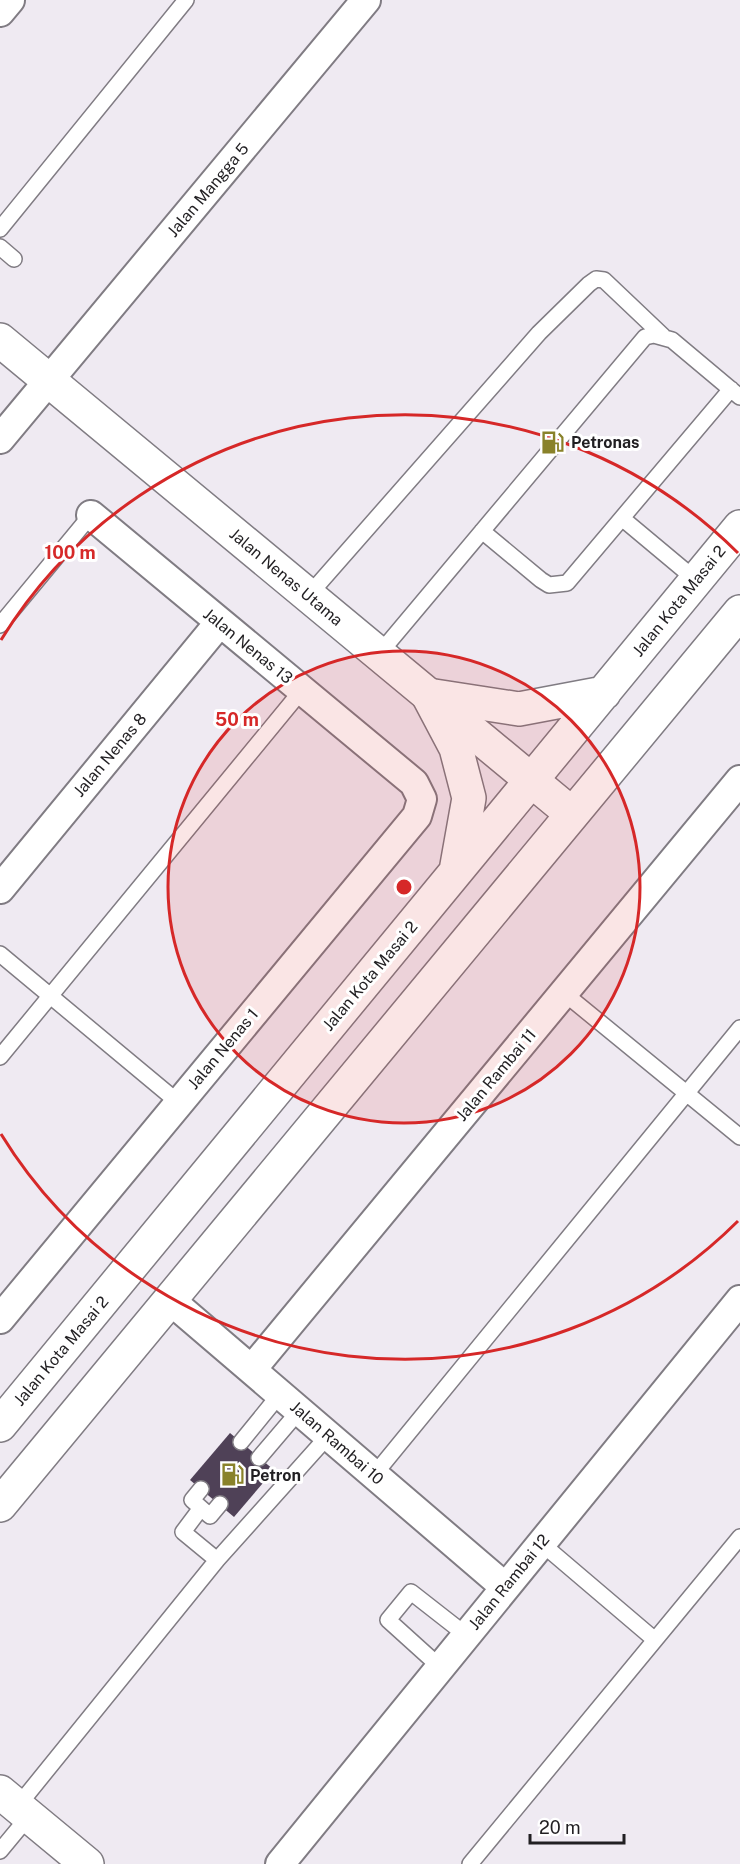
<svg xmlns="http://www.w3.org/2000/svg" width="740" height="1864" viewBox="0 0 740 1864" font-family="'Public Sans',sans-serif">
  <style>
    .building { fill: #4f4157 }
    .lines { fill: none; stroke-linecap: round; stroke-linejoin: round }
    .service-casing { stroke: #807c83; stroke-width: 18 }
    .minor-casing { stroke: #807c83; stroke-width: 32 }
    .tertiary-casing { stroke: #807c83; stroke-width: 36 }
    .secondary-casing { stroke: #807c83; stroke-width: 36 }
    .service { stroke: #fff; stroke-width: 15 }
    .minor { stroke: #fff; stroke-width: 28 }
    .tertiary { stroke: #fff; stroke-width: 33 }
    .secondary { stroke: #fff; stroke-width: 33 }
    .ring { fill: none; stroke: #d62828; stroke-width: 3 }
    .labels { text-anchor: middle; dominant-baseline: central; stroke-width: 6; stroke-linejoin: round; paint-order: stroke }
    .street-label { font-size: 16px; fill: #211f22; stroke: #fff }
    .poi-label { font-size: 16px; font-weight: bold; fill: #211f22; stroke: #fff; text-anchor: start }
    .centre { fill: #d62828; stroke: #fff; stroke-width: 3 }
    .ring-label { font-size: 18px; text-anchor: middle; font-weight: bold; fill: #d62828; stroke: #fff; stroke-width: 6; stroke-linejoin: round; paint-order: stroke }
  </style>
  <rect width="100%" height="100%" fill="#efeaf2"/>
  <path class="building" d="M230 1433 274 1470 234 1517 190 1480Z"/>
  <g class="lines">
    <defs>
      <path id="service" d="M0 229 186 0
        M0 247 14 259
        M623 519 696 580
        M482 531 541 580 549 585 567 583 731 389
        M308 596 539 333 589 284 596 279 604 280 663 336
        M0 625 91 515
        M379 654 645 337 654 335 672 340 740 397
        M0 954 179 1103
        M564 993 740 1137
        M0 1057 302 690
        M241 1442 280 1394
        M259 1458 299 1411
        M374 1475 740 1028
        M201 1489 192 1500 210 1516 220 1504
        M201 1508 183 1532 217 1560
        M541 1543 655 1640
        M440 1667 388 1620 411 1592 466 1635
        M17 1807 217 1560 328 1436
        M0 1851 29 1816
        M470 1864 740 1537"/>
      <path id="minor" d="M0 12 10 0
        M0 439 366 0
        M0 889 220 622
        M170 1300 505 1587
        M0 1319 417 816 422 799 414 783 91 515
        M252 1369 740 780
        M280 1864 740 1300"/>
      <path id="tertiary" d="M0 340 572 814
        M0 1792 87 1864"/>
      <path id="secondary" d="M428 695 456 748 469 798 456 871
        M428 695 519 709 604 693
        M0 1425 740 527
        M0 1505 740 612"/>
    </defs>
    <use href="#service" class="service-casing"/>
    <use href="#minor" class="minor-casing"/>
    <use href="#tertiary" class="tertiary-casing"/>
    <use href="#secondary" class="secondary-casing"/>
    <use href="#service" class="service"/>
    <use href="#minor" class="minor"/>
    <use href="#tertiary" class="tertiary"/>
    <use href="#secondary" class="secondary"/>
  </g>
  <circle cx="404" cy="887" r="236" fill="#d62828" fill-opacity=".12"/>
  <g class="ring">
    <circle cx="404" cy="887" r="236"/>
    <path d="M738 1221A473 473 0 0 1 1 1134M1 640A473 473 0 0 1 738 553"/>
  </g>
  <defs>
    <symbol id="fuel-bare" viewBox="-9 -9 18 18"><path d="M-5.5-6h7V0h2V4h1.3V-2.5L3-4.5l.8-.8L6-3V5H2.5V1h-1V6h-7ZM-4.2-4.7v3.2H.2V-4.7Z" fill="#89822a" stroke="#fff" stroke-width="2.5" paint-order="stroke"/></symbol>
  </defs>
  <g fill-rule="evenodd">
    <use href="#fuel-bare" x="536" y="426" width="33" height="33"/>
    <use href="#fuel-bare" x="216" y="1458" width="33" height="33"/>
  </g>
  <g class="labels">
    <g class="street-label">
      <text transform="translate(208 190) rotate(-50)">Jalan Mangga 5</text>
      <text transform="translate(286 577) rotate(40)">Jalan Nenas Utama</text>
      <text transform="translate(679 601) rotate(-51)">Jalan Kota Masai 2</text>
      <text transform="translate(248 646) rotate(39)">Jalan Nenas 13</text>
      <text transform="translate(110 755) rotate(-50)">Jalan Nenas 8</text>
      <text transform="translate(370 976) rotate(-50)">Jalan Kota Masai 2</text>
      <text transform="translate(223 1049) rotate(-50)">Jalan Nenas 1</text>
      <text transform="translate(496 1075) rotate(-50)">Jalan Rambai 11</text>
      <text transform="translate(61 1351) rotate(-50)">Jalan Kota Masai 2</text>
      <text transform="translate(337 1443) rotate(41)">Jalan Rambai 10</text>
      <text transform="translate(509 1582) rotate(-51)">Jalan Rambai 12</text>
    </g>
    <g class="poi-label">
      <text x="571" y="442">Petronas</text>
      <text x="250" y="1475">Petron</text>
    </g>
  </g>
  <circle cx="404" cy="887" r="9" class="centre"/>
  <g class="ring-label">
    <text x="70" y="559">100 m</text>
    <text x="237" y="726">50 m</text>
  </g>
  <path d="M530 1834v9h94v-9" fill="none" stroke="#211f22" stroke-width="3"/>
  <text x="539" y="1834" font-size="18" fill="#211f22" stroke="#ffffff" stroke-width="4.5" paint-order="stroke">20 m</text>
</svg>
